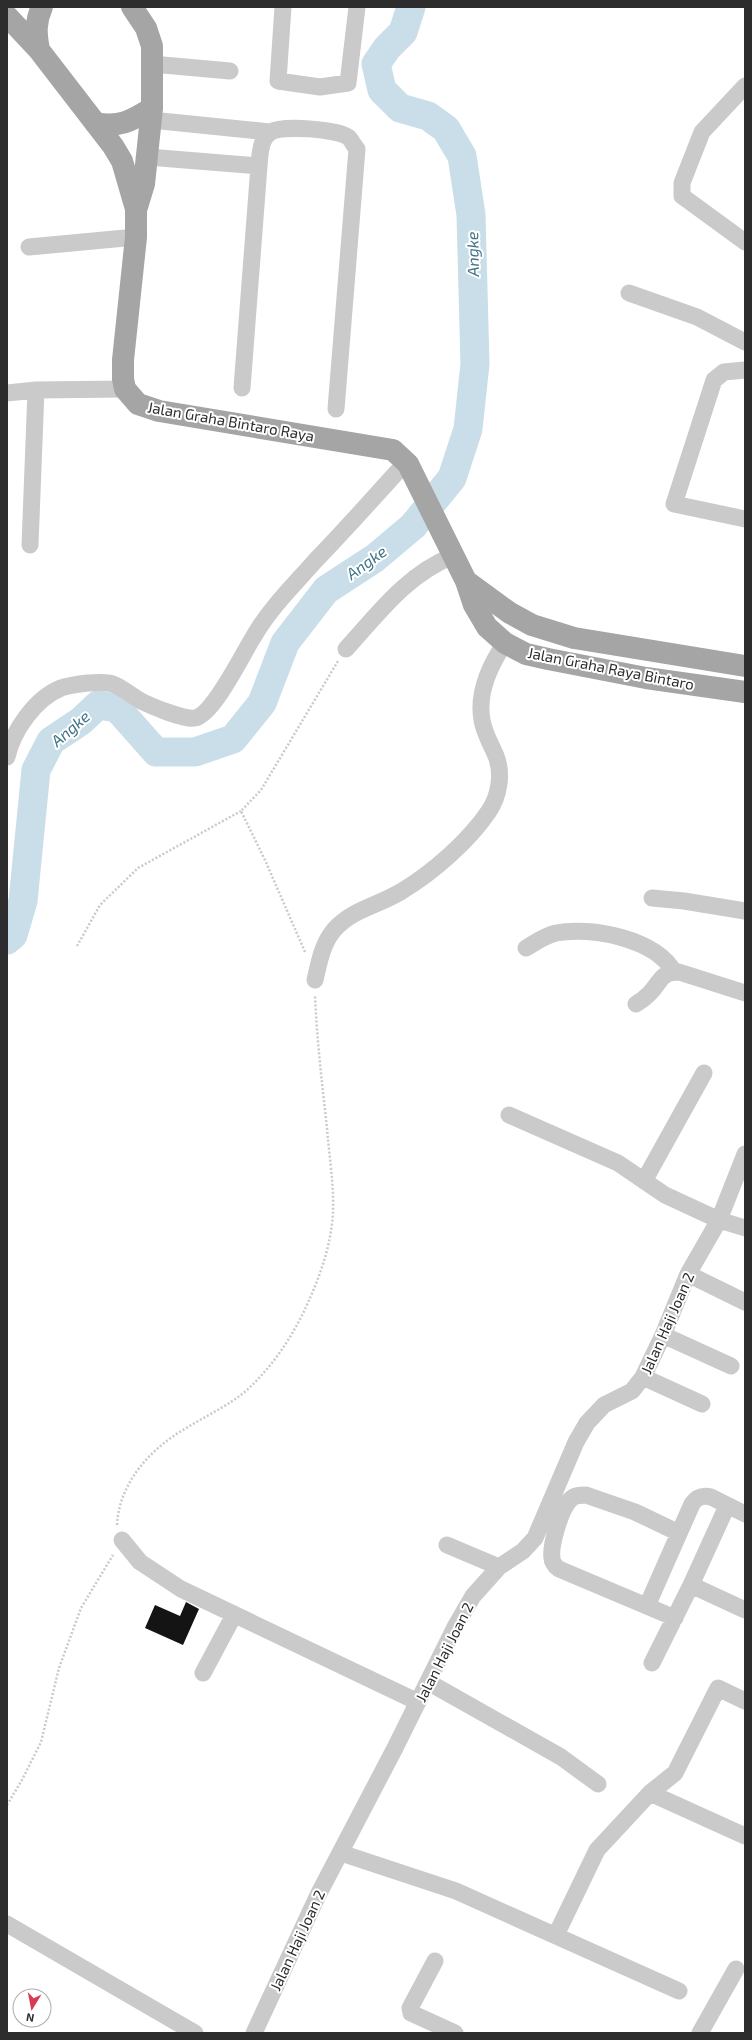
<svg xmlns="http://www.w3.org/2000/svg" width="752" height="2040" viewBox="0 0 752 2040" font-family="'Exo 2',sans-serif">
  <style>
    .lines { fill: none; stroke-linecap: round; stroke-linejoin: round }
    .river { stroke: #c9dee8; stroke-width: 29 }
    .building { fill: #141414 }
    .path { stroke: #cacaca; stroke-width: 2.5; stroke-dasharray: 2 2; stroke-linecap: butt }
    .minor { stroke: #cacaca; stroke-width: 17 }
    .major { stroke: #a5a5a5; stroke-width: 22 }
    .labels { text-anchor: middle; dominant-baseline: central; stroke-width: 4; stroke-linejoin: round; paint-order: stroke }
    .street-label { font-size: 15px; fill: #2d2d2d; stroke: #fff }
    .water-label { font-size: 16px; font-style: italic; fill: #417389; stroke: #fff }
  </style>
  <rect width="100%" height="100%" fill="#fff"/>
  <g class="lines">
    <path class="river" d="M7 940 13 935 23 901 36 770 51 741 81 721 98 705 117 708 156 752H195L233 739 262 703 285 643 326 590 375 558 413 526 452 478 468 429 475 364 471 215 462 156 446 129 428 116 400 108 382 90 376 64 387 48 403 32 411 7"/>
  </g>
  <path class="building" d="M186 1602 199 1609 183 1645 145 1628 155 1605 180 1616Z"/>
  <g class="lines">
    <path class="path" d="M77 946 100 905 138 868 241 811
      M305 952 265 860 241 811 261 790 338 661
      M117 1525C119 1484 149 1450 183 1430 205 1416 229 1406 248 1389 275 1364 296 1331 310 1298 322 1271 332 1240 333 1211 334 1184 329 1155 327 1128 322 1084 317 1040 315 996
      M7 1805 22 1780 41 1742 59 1668 81 1608 113 1555"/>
    <path class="minor" d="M283 7 278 81 320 87 348 83 357 7
      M152 64 230 71
      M745 86 702 132 682 183V196L745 242
      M151 120 270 132
      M148 157 259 166 242 388
      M259 166C260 155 260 138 271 132 282 125 337 129 348 137 351 139 354 146 357 149L336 409
      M29 247 136 237
      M629 293 697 317 745 342
      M745 370 724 372 714 380 674 504 745 519
      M7 393 36 390 125 389
      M30 545 36 390
      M346 649C378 614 407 574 453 556
      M7 757C13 730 36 698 61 688 70 685 79 684 88 683 96 683 107 681 115 685 124 689 132 696 141 701 151 706 184 720 195 718 214 714 243 653 254 636 270 608 294 585 315 561 343 532 370 502 397 472L408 464
      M652 898 684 901 745 911
      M526 948C536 942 544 936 556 933 591 926 656 939 674 972
      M315 980C319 963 322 944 334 930 352 909 380 905 402 891 432 873 469 841 489 811 499 796 503 774 496 756 491 744 484 733 482 720 477 692 490 665 505 643
      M636 1004C641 1001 645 998 649 994 661 982 660 972 679 972L745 993
      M509 1115 618 1163 665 1195 719 1220 745 1228
      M644 1181 704 1073
      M688 1274 745 1302
      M663 1335 731 1366
      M643 1377 702 1404
      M122 1540 140 1562 181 1589 418 1702
      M447 1545 499 1567
      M691 1585 745 1610
      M647 1606 692 1504C697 1497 703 1495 711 1497L745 1514
      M675 1618 559 1569C555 1566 552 1563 552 1558 550 1546 561 1507 571 1499 575 1495 580 1495 586 1495L635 1512 679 1533
      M652 1663 691 1585 727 1506
      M203 1673 234 1615
      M428 1682 561 1757 598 1784
      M650 1793 745 1836
      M341 1853 456 1891 679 1991
      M7 1924 195 2033
      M556 1935 597 1850 650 1793 675 1773 718 1688 745 1701
      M435 1961 410 2008 411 2013 455 2033
      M254 2033 318 1895 395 1748 455 1627 473 1596 499 1567 523 1551 535 1538 576 1442 587 1423 604 1405 632 1391 643 1377 663 1335 688 1274 719 1220 745 1154
      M700 2033 736 1969"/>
    <path class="major" d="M132 7 146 28 152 46V108L144 184 136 210V237L123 360V379L125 389 138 404 159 411 393 450 408 464 466 581 474 605 487 627 505 643 526 654 548 659 646 678 745 692
      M7 16 39 50 113 146 122 161 136 209
      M39 50C36 34 35 22 42 7
      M95 123C120 128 131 121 152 108
      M466 581 510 613 532 625 574 638 745 666"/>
  </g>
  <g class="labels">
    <g class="street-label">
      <text transform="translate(231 421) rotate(10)">Jalan Graha Bintaro Raya</text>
      <text transform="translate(611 668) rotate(11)">Jalan Graha Raya Bintaro</text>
      <text transform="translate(667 1323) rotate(-66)">Jalan Haji Joan 2</text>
      <text transform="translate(444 1652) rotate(-63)">Jalan Haji Joan 2</text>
      <text transform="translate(297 1940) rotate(-65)">Jalan Haji Joan 2</text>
    </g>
    <g class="water-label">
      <text transform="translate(472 254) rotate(-91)">Angke</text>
      <text transform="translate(366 562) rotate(-36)">Angke</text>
      <text transform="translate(70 728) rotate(-41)">Angke</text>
    </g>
  </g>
  <rect width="752" height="2040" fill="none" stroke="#2d2d2d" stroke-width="16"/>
  <g transform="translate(32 2008) rotate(190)"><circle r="19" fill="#ffffff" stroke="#ababab"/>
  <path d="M0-3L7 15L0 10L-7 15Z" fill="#d83b52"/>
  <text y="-6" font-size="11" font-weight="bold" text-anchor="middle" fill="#2d2d2d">N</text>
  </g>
</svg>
